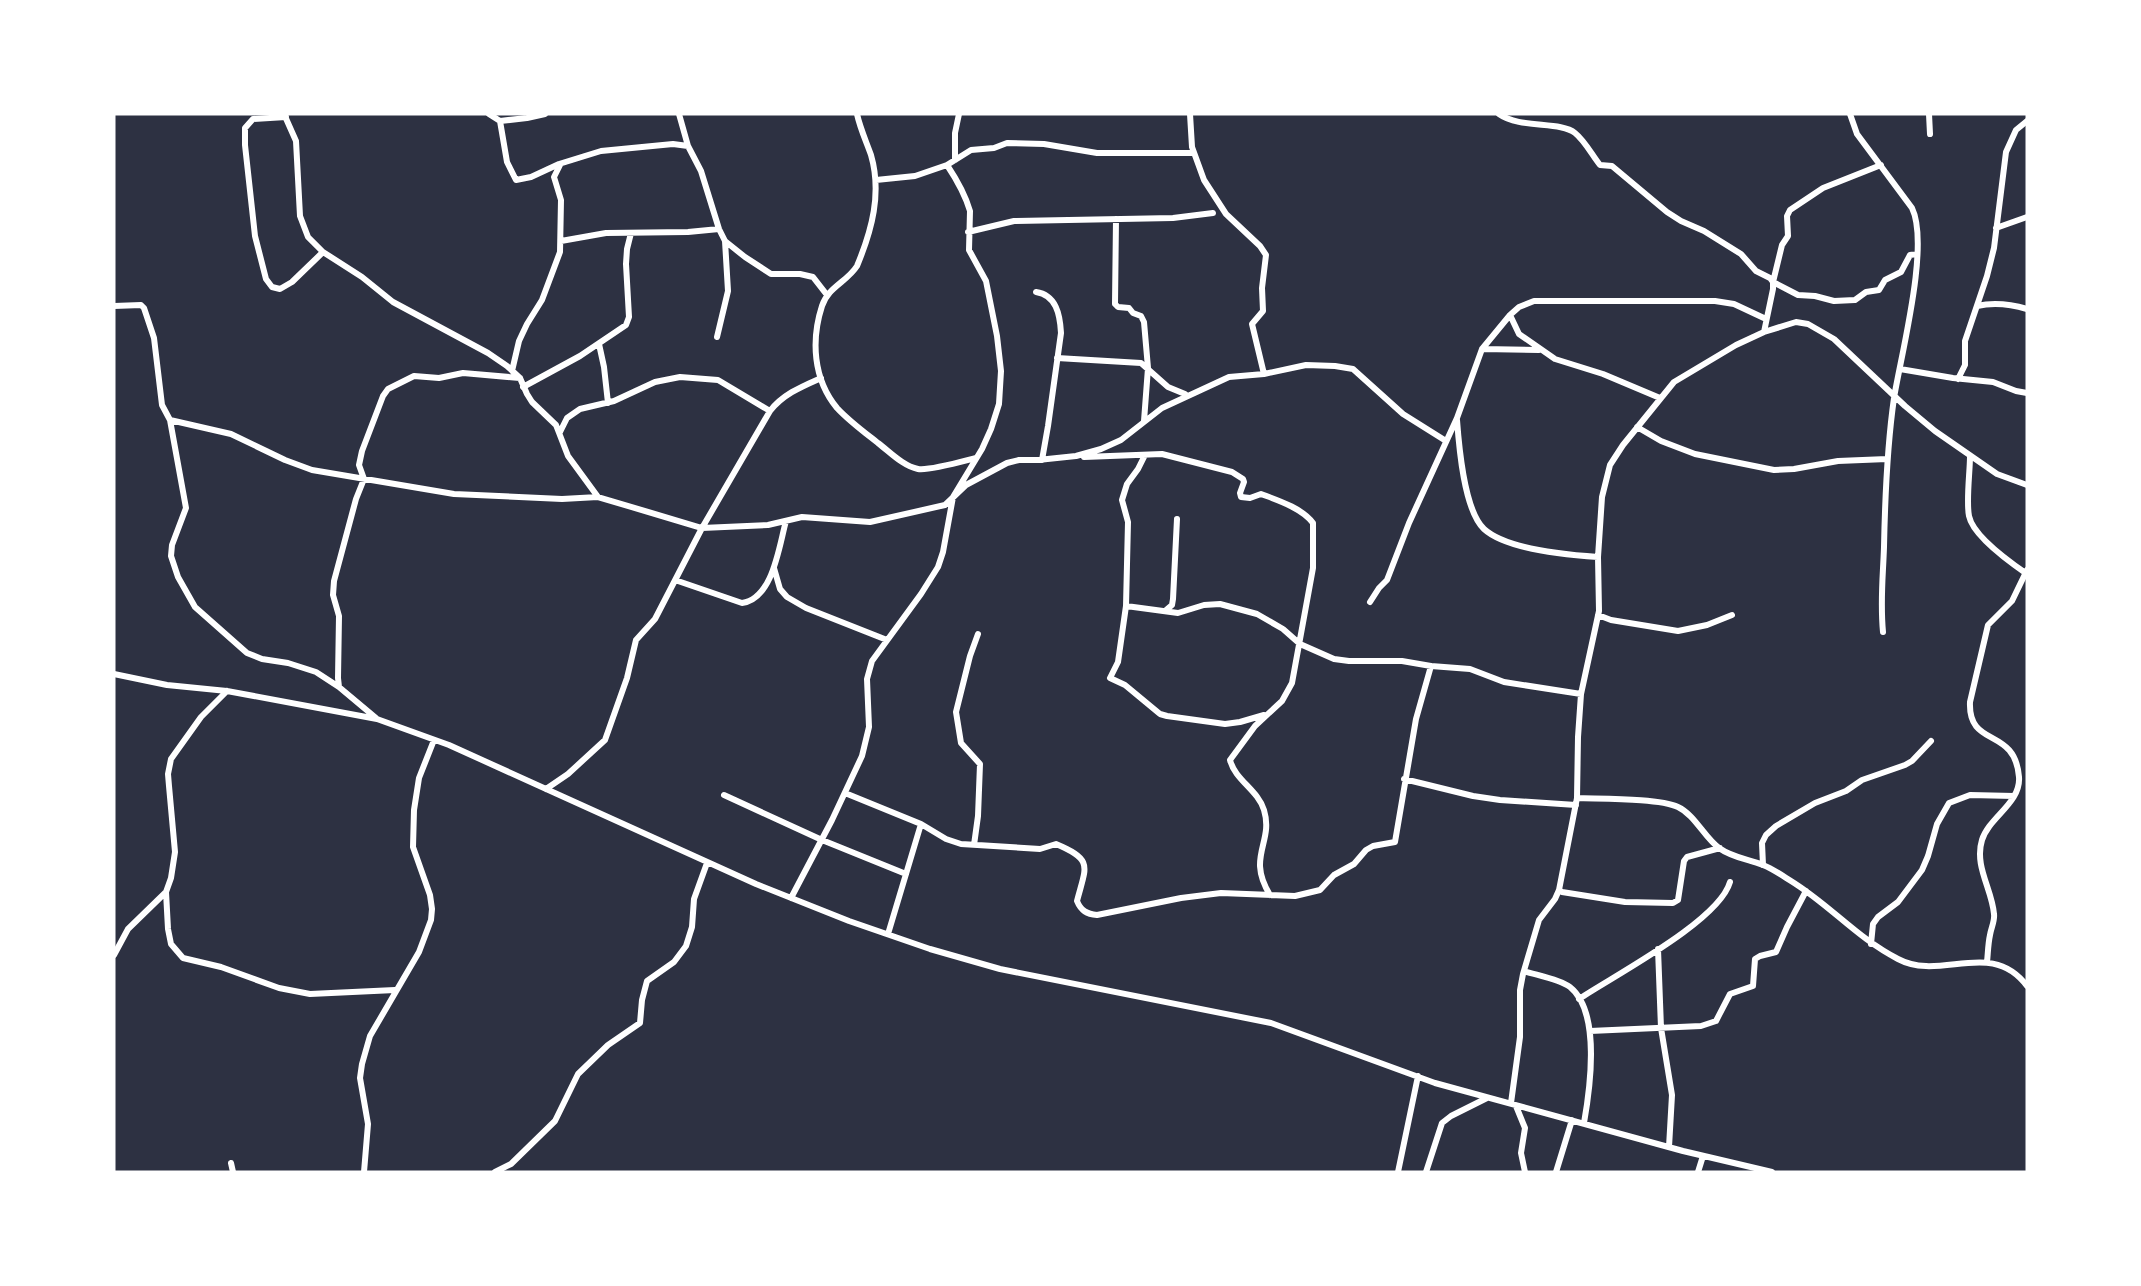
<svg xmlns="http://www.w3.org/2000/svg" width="2141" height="1286" viewBox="0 0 2141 1286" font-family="'Asap Condensed',sans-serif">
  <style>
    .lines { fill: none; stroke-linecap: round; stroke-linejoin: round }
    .minor { stroke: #fff; stroke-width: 6 }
  </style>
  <rect width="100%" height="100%" fill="#2d3142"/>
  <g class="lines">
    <path class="minor" d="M284 114 296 141 300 216 308 237 323 252 362 277 393 302 488 353 507 366 520 378 527 394 532 402 556 425 568 456 598 497
      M489 114 500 121 527 118 545 114
      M679 114 688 146 701 171 719 229 725 241 745 257 771 274H800L813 277 827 295
      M857 114C860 128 866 141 871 155 882 193 872 230 857 266 847 282 828 287 822 306 811 340 813 379 837 408 849 421 864 432 878 443 890 452 903 466 918 469 929 471 964 461 976 458
      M1190 114 1192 147 1204 180 1226 214 1260 246 1266 255 1262 288 1263 311 1252 324 1264 374
      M1499 114C1520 129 1560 121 1575 133 1585 141 1592 155 1600 165L1612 166 1667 212 1681 221 1704 231 1741 254 1756 271 1770 278 1773 282V289L1764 332
      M1850 114 1857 134 1912 208C1930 245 1901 355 1894 398 1887 447 1885 497 1884 547 1883 577 1880 601 1883 632
      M1929 114 1930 134
      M286 117 253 119 245 128V145L255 236 266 279 272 287 280 289 292 282 323 252
      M500 121 507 162 516 180 531 177 559 164 601 151 673 144 688 146
      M955 160V133L959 114
      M1881 165 1823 188 1790 210 1787 216 1788 236 1782 245 1773 282 1798 295 1815 296 1834 301 1855 300 1866 292 1879 290 1885 280 1901 272 1910 255 1917 254
      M876 180 915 176 947 165 971 150 994 148 1007 143 1044 144 1097 153H1194
      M1116 219 1115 304 1118 307 1129 308 1133 313 1141 316 1144 322 1148 368 1144 421
      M1996 228 2027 217
      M968 232 1014 221 1173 218 1213 213
      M561 241 606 233 688 232 719 229
      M1036 292C1056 295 1060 314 1061 333L1048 426 1042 460
      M114 306 141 305 144 308 154 338 162 405 170 420 231 434 285 460 312 470 454 494 562 499 598 497 702 528 768 525 802 517 870 522 945 505 966 485 1007 463 1019 460H1038L1076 456 1101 449 1121 440 1162 408 1229 377 1264 374 1306 365 1335 366 1353 369 1403 414 1446 441
      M1977 306C1995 302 2010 304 2027 309
      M1510 315 1519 334 1555 359 1603 374 1660 398
      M717 337 728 291 725 241
      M599 344 604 367 608 403
      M1482 349 1539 350
      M1057 358 1141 363 1168 387 1185 394
      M1900 369 1953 378 1993 382 2016 391 2027 393
      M512 371 519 341 527 324 542 300 560 252 561 200 554 177 560 165
      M1958 379 1965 365V341L1987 276 1994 248 2006 152 2016 130 2027 121
      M523 387 580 356 626 325 629 317 626 264 627 249 631 233
      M170 420 186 508 172 545 171 556 178 577 195 607 247 653 262 659 288 663 316 672 339 687 376 718
      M1457 420C1459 447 1464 510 1484 529 1507 550 1568 555 1598 557
      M1637 427 1661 441 1695 454 1774 470 1794 469 1838 461 1887 459
      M560 432 567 418 580 409 614 401 655 382 680 377 718 380 770 411
      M1145 455 1138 469 1127 484 1122 500 1128 522 1126 606 1118 662 1110 678 1125 685 1160 714 1167 716 1225 724 1240 722 1264 715
      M1970 456C1970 472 1966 501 1969 516 1973 536 2011 563 2027 574
      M1084 457 1162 454 1232 472 1243 479 1244 482 1240 493 1241 497 1250 498 1261 494C1277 500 1302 508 1313 523V568L1292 683 1282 701 1255 726 1230 760C1235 780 1258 790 1264 810 1274 843 1246 856 1270 895
      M774 568 780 589 787 597 806 608 887 640
      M675 580 742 603C773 599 779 546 786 521
      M1370 602 1379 588 1387 580 1409 523 1457 418 1482 349 1510 315 1519 307 1534 301H1715L1734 304 1766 319
      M1126 606 1178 613 1204 605 1220 604 1257 614 1283 629 1300 644 1334 659 1349 661H1402L1431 666 1470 669 1504 682 1581 694
      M1165 611 1172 605 1173 599 1177 519
      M1598 615 1611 620 1678 631 1707 625 1732 615
      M114 674 167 685 227 691 377 719 449 745 756 884 849 921 930 949 1000 969 1271 1023 1435 1083 1683 1151 1772 1172
      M339 687 338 678 339 616 333 595 334 581 356 499 364 479 359 465 362 451 383 396 388 389 414 376 439 378 463 373 520 378
      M1404 779 1473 796 1500 800 1576 805
      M546 789 568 774 605 740 627 678 636 640 655 619 702 528 770 411C783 394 803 386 821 378
      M845 793 921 824 946 839 961 844 1040 849 1056 844C1094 860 1086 866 1077 901 1081 911 1087 914 1097 915L1181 898 1221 893 1295 896 1320 890 1334 875 1354 864 1366 850 1373 846 1395 842 1416 719 1431 666
      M724 795 822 840 906 874
      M1577 798C1600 799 1659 798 1678 807 1695 815 1704 837 1719 848 1733 858 1748 859 1763 865 1773 869 1783 876 1791 881 1830 905 1857 938 1898 959 1941 982 1991 938 2027 986
      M974 845 978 816 980 764 961 743 956 712 970 656 978 634
      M1763 865 1762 843 1766 835 1776 826 1815 803 1846 791 1862 780 1905 765 1912 761 1931 741
      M1559 890 1562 892 1625 902 1673 903 1678 900 1684 861 1687 857 1720 848
      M166 892 168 929 171 944 183 958 221 967 279 988 310 994 395 990
      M791 898 832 820 862 756 869 727 867 679 872 661 921 594 938 567 943 552 953 497 982 449 991 429 999 404 1001 371 997 336 986 281 969 250 970 211C965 194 957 180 947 165
      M888 934 921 824
      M1871 944 1873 924 1878 917 1898 902 1922 870 1928 856 1937 824 1949 803 1970 795 2014 796
      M1658 949 1661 1028 1672 1095 1669 1147
      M114 955 128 929 166 892 171 878 175 852 169 786 168 774 171 759 201 717 227 691
      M1987 962C1988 953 1988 944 1990 935 1991 928 1995 921 1994 914 1992 889 1974 866 1982 840 1989 817 2021 803 2019 777 2015 726 1968 749 1970 702L1988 625 2012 601 2027 570
      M1524 971C1536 975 1560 979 1570 987 1601 1012 1590 1089 1584 1123
      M1579 999C1615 975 1719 921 1730 882
      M1590 1031 1701 1026 1716 1021 1730 994 1753 986 1755 959 1760 956 1776 952 1787 927 1806 891
      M1511 1103 1520 1037V990L1523 974 1539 920 1555 899 1559 890 1577 798 1578 737 1581 694 1599 611 1598 557 1602 497 1610 465 1623 445 1674 382 1736 345 1764 332 1796 322 1808 324 1834 339 1905 406 1935 431 1997 474 2027 485
      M1516 1106 1525 1128 1521 1153 1525 1172
      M231 1163 233 1172
      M364 1172 368 1124 360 1078 362 1064 370 1036 419 952 431 920 432 909 430 895 413 847 414 810 419 778 434 740
      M495 1172 511 1164 555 1121 578 1074 608 1045 640 1023 642 1000 647 981 674 962 686 946 692 927 694 899 707 863
      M1398 1172 1418 1076
      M1426 1172 1442 1123 1451 1116 1487 1098
      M1556 1172 1572 1120
      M1698 1172 1703 1156"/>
  </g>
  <rect width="2141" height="1286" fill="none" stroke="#ffffff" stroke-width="231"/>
</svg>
